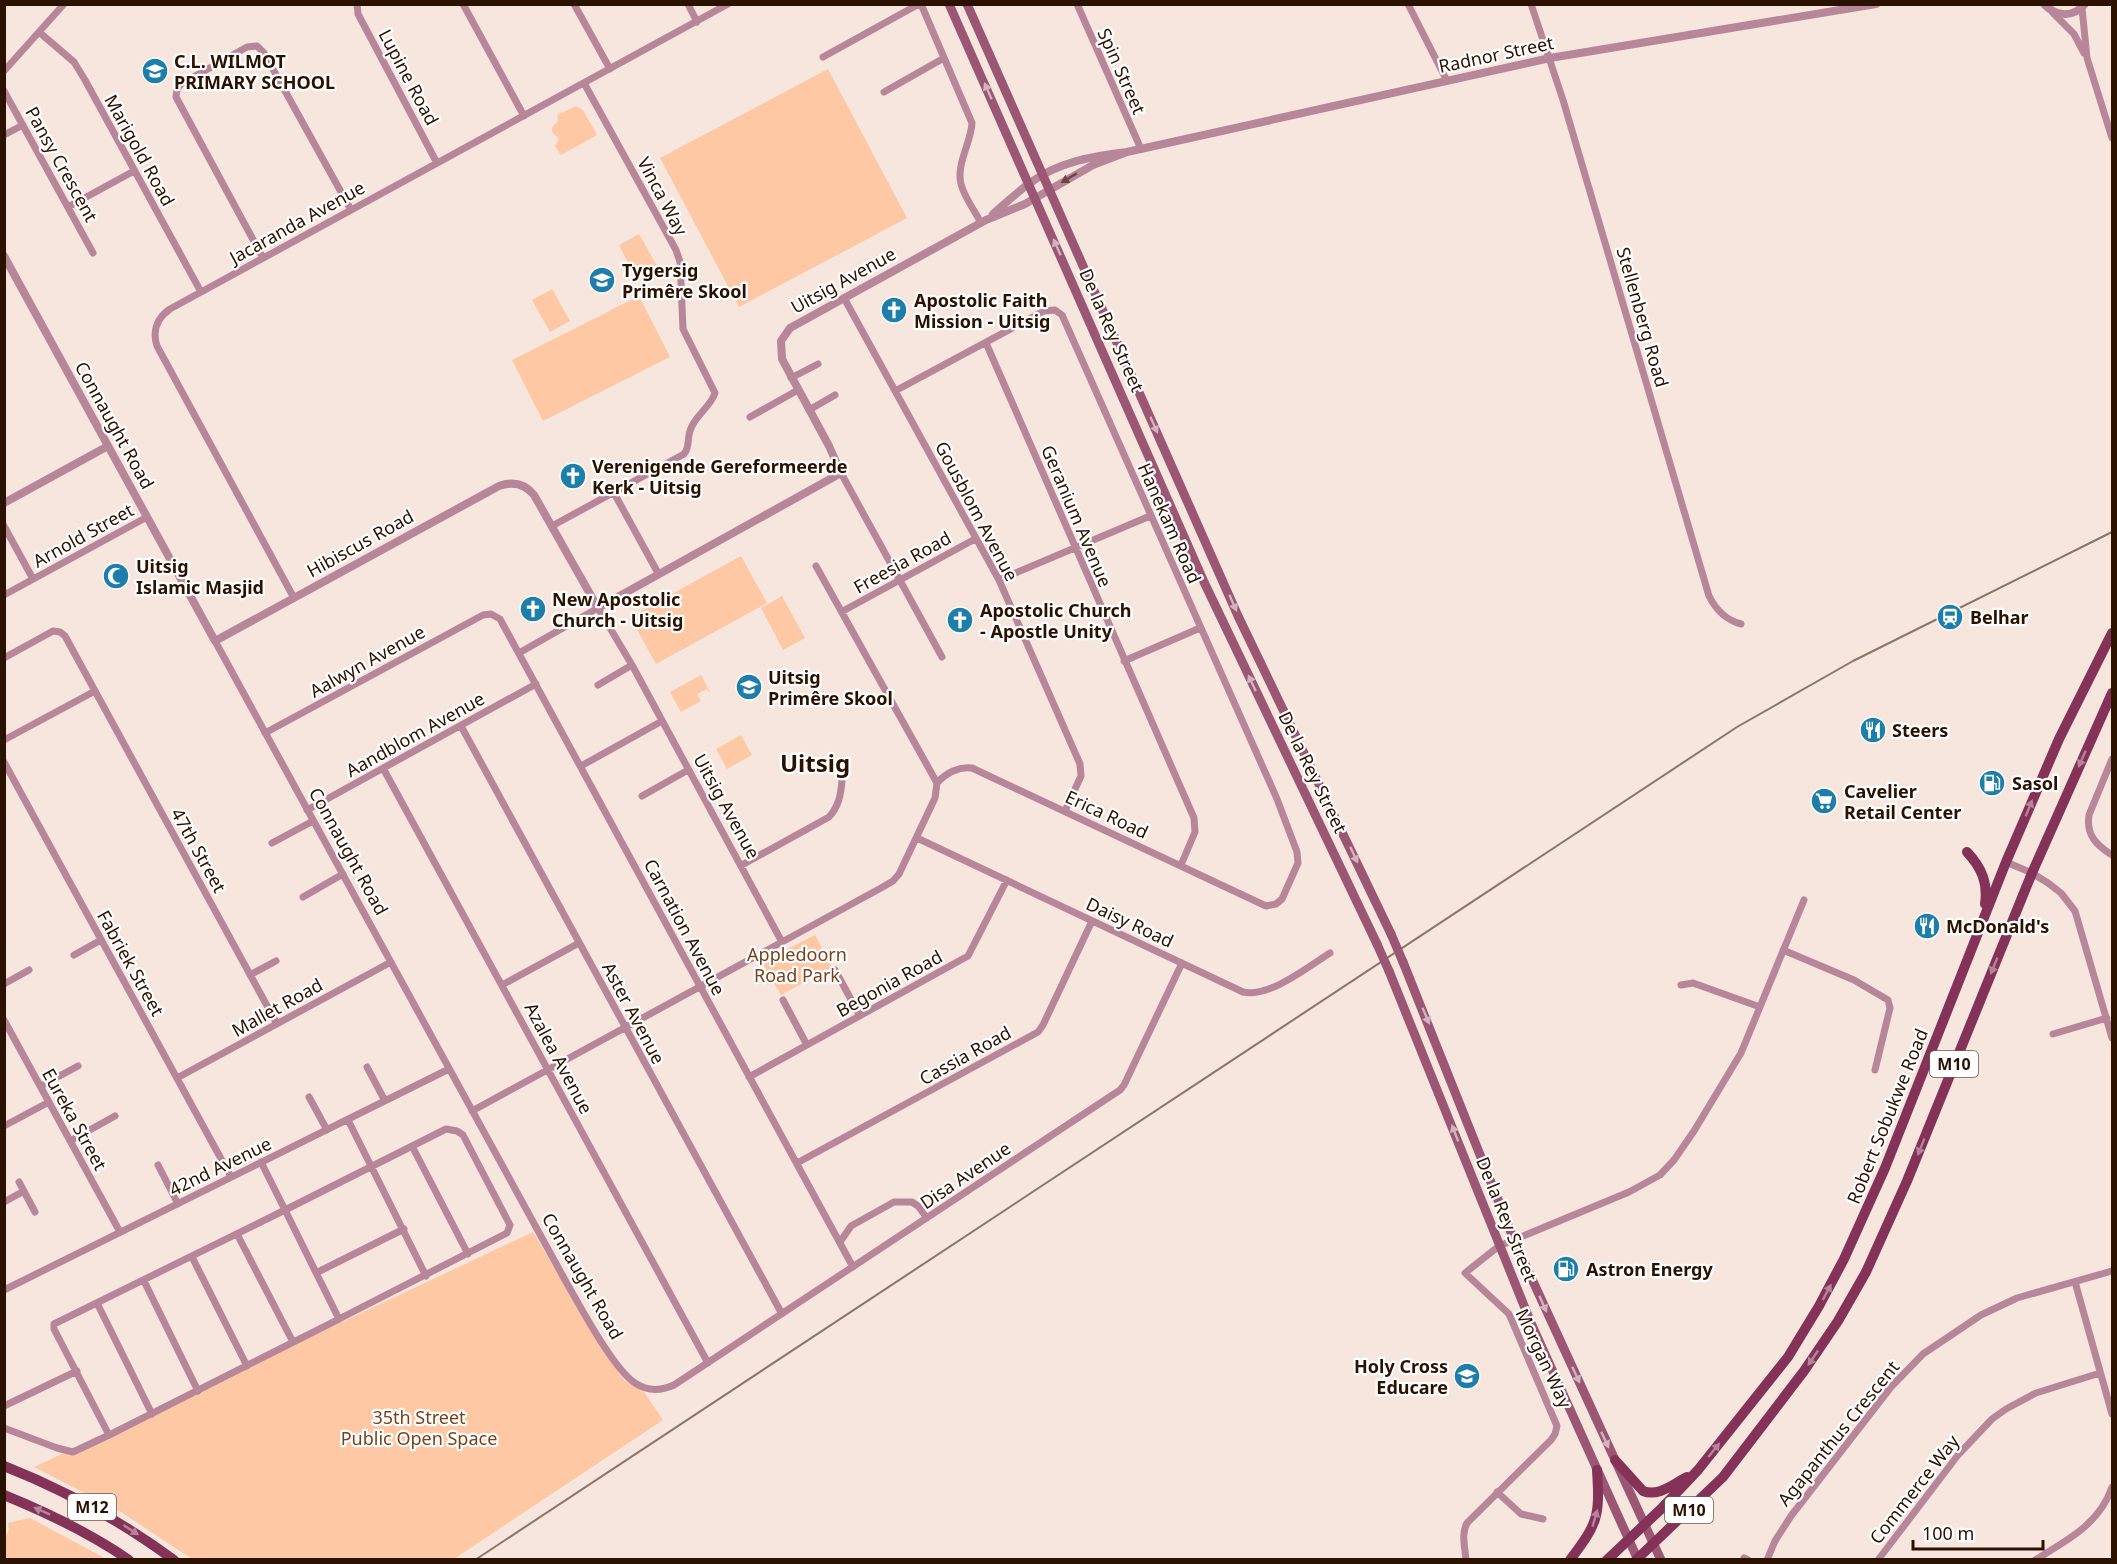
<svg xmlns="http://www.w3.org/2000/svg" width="2117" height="1564" viewBox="0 0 2117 1564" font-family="'Noto Sans',sans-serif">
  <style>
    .green { fill: #fec8a5 }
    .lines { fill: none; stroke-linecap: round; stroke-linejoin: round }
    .minor { stroke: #b78799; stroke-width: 7 }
    .tertiary { stroke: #b78799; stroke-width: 8 }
    .secondary { stroke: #9a5673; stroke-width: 9 }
    .primary { stroke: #843257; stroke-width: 10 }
    .rail { stroke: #8a7567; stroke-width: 2 }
    .secondary-bridge { stroke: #9a5673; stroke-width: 9 }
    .oneway { fill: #d2b3c0 }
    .oneway2 { fill: #6a4645 }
    .oneway3 { fill: #b5849a }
    .labels { text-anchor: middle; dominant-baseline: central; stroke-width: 4.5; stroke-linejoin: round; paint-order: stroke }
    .shield { fill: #fff; stroke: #6b584c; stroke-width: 1.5 }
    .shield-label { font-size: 16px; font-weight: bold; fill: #2b1100 }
    .street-label { font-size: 18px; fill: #2b1100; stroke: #fff }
    .poi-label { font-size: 18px; font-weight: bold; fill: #2b1100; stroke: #fff; text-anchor: start }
    .park-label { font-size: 18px; fill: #76421b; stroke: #fff }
    .district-label { font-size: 24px; font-weight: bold; fill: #2b1100; stroke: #fff }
  </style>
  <rect width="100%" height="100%" fill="#f6e6dd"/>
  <path class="green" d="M828 69 907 218 739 307 660 158Z
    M576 106 583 110 597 135 561 155 555 146 559 139 552 132V128L558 121 557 115Z
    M639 234 657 266 636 278 619 245Z
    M552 289 570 321 550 332 532 300Z
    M639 296 670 357 543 421 512 360Z
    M741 556 767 603 656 664 630 617Z
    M782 596 805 638 783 650 761 608Z
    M701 675 711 694 707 689 697 694 701 701 681 712 670 692Z
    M741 735 752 755 727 769 716 749Z
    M815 935 832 967 781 995 762 962Z
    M533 1232 604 1352 624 1380 644 1392 663 1420 454 1559H192L121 1512 34 1467Z
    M30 1518 99 1555 106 1559H5V1537L9 1530 8 1523Z"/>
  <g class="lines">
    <path class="minor" d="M357 4 358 14 437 163
      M463 4 524 116
      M574 4 610 69
      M688 4 697 22
      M921 4 972 123C971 143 956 164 961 184 964 197 975 211 981 223
      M1077 4 1141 149
      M1408 4 1447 81
      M1531 4 1563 100 1709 596C1716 610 1726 620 1741 624
      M2082 8 2087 58 2112 138
      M2053 13 2074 34 2084 53
      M39 32 74 62 85 80 201 292
      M823 57 919 4
      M4 71 64 4
      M4 91 93 253
      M884 92 944 58
      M4 135 23 125
      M68 207 134 171
      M263 258 176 97 177 89 181 84 247 47 257 46 264 53 351 210
      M844 298 999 580 1080 764 1081 776 1065 811
      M986 343 1194 818 1195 832 1181 865
      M791 378 818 364
      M895 391 1044 311 1055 310 1062 315 1277 799 1297 852 1298 863 1282 899 1276 904 1266 906 972 768C959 766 946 773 937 783
      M809 410 835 395
      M750 417 798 390
      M841 473 942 657
      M614 493 658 573
      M4 526 33 579
      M552 526 684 454C690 447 687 439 690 431 694 416 710 408 715 393L683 329 680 262 676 250 584 83
      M999 580 1150 516
      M4 595 147 517
      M294 598 157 346C152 331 157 318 170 309L728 4
      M843 611 975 539
      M215 641 565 1280C579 1304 613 1369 635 1383 647 1391 661 1391 674 1385L1120 1090 1124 1085 1182 963
      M519 653 598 608 632 665 782 942
      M4 658 53 631 60 632 65 636 277 1024
      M1124 661 1200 628
      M598 685 632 665
      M461 726 782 1314
      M265 733 483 615 491 614 500 619 853 1267
      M4 740 95 691
      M2112 759 2089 815C2086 835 2096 845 2112 855
      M4 762 231 1177
      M581 766 662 721
      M383 768 708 1363
      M642 796 688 770
      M307 810 536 684
      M917 838 1243 992C1269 998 1308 967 1330 953
      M272 843 313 821
      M2006 862 2032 873 2048 883 2061 893 2075 911 2112 1038
      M742 865 829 817C839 806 841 794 842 780
      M303 897 343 874
      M1783 950 1854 980 1888 1000 1890 1008 1875 1070
      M74 955 101 940
      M835 970 860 1016
      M250 975 276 961
      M4 984 29 970
      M502 985 579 943
      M1681 985 1693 983 1760 1007
      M783 1000 807 1045
      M4 1020 120 1232
      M2053 1034 2107 1018
      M367 1067 385 1101
      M749 1077 968 956 1007 880
      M177 1078 391 962
      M41 1086 78 1066
      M309 1097 327 1130
      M472 1111 881 888 893 881 899 874 935 798 937 783 816 566
      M348 1120 426 1276
      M4 1126 49 1102
      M446 1129 457 1131 463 1135 510 1225 507 1233 339 1319 285 1210Z
      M70 1141 115 1116
      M412 1146 468 1254
      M261 1162 285 1210 54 1324V1329L109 1435 339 1319
      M797 1163 1038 1032 1043 1025 1092 921
      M158 1165 178 1204
      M19 1182 35 1212
      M4 1202 24 1191
      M237 1234 293 1342
      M840 1242 851 1226 894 1202H912L918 1206 927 1218
      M192 1257 247 1366
      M316 1273 404 1229
      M144 1281 198 1391
      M2075 1282 2112 1414
      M4 1290 449 1069
      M97 1303 152 1414
      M4 1406 77 1371
      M4 1428 57 1448 73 1452 109 1435
      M1497 1492 1521 1514 1543 1519
      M1744 1558 1748 1560
      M1466 1560C1465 1547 1461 1534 1467 1523L1551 1440 1555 1434 1557 1426 1509 1314 1465 1273 1499 1246 1629 1192 1660 1175 1674 1160 1694 1131 1741 1053 1804 900
      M1767 1560 1775 1541 1791 1516 1891 1387 1923 1354 1981 1315 2017 1298 2112 1271
      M1878 1560 1958 1455 1992 1419 2006 1409 2036 1393 2100 1373
      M2035 1560C2066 1541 2100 1524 2112 1487"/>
    <path class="tertiary" d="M2044 4C2056 17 2073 18 2085 4
      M993 214C1005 204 1017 192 1030 183 1058 162 1093 156 1127 152L1550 58 1876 4
      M4 256 215 641 499 486C513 481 525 484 534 495L598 608 841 473 829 446 782 359 781 341 790 328 986 220 1025 204 1093 165 1127 152
      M4 503 108 446"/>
    <path class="secondary" d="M949 4 1204 582 1377 944
      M967 4 1238 616 1391 934
      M1403 962 1514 1240 1661 1560
      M1389 971 1531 1323 1638 1560"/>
    <path class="primary" d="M1967 852C1982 868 1988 883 1985 904
      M1615 1460 1643 1491C1659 1497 1673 1484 1687 1477
      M4 1466C65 1490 121 1521 174 1560
      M4 1495C48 1513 90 1533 129 1560
      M1570 1560C1598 1523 1600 1517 1597 1470
      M1607 1560 1661 1509 1698 1470 1788 1357 1819 1306 1844 1259 1885 1168 2006 862 2059 739 2112 633
      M1636 1560 1723 1477 1804 1371 1838 1321 1866 1272 1907 1181 2032 873 2112 693"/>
    <path class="rail" d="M475 1560 1737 727 1853 661 2112 532"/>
    <path class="secondary-bridge" d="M1391 934 1403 962
      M1377 944 1389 971"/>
  </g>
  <defs><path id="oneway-solid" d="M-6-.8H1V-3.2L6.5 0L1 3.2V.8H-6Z" transform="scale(1.5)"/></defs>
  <g class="oneway">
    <use href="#oneway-solid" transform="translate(988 91) rotate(-114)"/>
    <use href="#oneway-solid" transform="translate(1057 247) rotate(-114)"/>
    <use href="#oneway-solid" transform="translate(1154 425) rotate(66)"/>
    <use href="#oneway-solid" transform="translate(1233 603) rotate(66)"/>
    <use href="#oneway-solid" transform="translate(1252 683) rotate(-115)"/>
    <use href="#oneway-solid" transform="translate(1354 855) rotate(65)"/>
    <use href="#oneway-solid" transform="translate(1426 1016) rotate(67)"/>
    <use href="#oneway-solid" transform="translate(1455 1133) rotate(-111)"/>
    <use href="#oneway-solid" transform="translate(1543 1304) rotate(66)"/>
    <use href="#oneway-solid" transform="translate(1576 1375) rotate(65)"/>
    <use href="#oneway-solid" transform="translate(1605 1440) rotate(65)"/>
  </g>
  <use class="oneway2" href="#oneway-solid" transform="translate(1069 178) rotate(149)"/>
  <g class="oneway3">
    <use href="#oneway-solid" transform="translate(2082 759) rotate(114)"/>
    <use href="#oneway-solid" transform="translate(2029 808) rotate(-68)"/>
    <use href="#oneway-solid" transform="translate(1994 966) rotate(112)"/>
    <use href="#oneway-solid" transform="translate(1921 1147) rotate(112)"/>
    <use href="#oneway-solid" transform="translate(1827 1292) rotate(-62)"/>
    <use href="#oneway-solid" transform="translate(1813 1358) rotate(124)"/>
    <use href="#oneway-solid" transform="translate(1714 1450) rotate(-51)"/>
    <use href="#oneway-solid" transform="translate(42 1511) rotate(-156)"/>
    <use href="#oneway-solid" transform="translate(1595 1518) rotate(-74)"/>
    <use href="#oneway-solid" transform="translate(131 1530) rotate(33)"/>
  </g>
  <defs>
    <symbol id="school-disc" viewBox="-11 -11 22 22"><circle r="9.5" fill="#1e7eaa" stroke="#fff"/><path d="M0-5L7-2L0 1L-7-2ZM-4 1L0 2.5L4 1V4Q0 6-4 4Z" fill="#fff"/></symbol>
    <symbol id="church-disc" viewBox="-11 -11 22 22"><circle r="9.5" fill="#1e7eaa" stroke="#fff"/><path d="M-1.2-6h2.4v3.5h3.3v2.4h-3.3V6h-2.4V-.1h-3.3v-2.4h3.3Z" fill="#fff"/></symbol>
    <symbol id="mosque-disc" viewBox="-11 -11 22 22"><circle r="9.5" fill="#1e7eaa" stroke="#fff"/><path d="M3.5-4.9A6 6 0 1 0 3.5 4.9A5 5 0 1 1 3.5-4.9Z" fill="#fff"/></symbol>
    <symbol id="station-disc" viewBox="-11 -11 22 22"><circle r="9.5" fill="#1e7eaa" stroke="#fff"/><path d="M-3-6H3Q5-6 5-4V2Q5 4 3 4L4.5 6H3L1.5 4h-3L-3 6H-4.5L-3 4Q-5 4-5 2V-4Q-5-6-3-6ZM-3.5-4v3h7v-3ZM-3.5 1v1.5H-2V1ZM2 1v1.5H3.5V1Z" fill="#fff"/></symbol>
    <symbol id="restaurant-disc" viewBox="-11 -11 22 22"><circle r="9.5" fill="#1e7eaa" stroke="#fff"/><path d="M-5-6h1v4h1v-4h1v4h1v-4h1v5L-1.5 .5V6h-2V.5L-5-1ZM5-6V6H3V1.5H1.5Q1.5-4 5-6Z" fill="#fff"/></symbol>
    <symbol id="fuel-disc" viewBox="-11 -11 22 22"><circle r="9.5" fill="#1e7eaa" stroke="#fff"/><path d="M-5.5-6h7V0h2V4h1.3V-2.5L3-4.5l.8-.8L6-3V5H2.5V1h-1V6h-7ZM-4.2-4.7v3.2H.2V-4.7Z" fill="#fff"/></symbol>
    <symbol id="supermarket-disc" viewBox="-11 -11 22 22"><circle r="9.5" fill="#1e7eaa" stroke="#fff"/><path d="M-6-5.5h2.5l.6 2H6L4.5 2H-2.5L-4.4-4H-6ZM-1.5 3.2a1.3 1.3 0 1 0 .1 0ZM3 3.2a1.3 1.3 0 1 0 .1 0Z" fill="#fff"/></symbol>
  </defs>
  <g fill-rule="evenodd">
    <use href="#school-disc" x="140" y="56" width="30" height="30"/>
    <use href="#school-disc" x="587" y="265" width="30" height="30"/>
    <use href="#church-disc" x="879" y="295" width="30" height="30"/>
    <use href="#church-disc" x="558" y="461" width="30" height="30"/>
    <use href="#mosque-disc" x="101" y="561" width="30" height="30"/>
    <use href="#church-disc" x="518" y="594" width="30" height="30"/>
    <use href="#station-disc" x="1935" y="602" width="30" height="30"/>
    <use href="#church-disc" x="945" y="605" width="30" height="30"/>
    <use href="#school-disc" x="734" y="672" width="30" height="30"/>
    <use href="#restaurant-disc" x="1858" y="715" width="30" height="30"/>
    <use href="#fuel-disc" x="1977" y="768" width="30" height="30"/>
    <use href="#supermarket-disc" x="1809" y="786" width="30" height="30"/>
    <use href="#restaurant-disc" x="1912" y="911" width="30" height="30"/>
    <use href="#fuel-disc" x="1551" y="1254" width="30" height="30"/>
    <use href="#school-disc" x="1452" y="1361" width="30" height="30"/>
  </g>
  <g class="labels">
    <g class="shield">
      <rect x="1930" y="1051" width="48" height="26" rx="4.5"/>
      <rect x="68" y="1494" width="48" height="26" rx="4.5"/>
      <rect x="1665" y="1497" width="48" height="26" rx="4.5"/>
    </g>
    <g class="shield-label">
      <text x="1954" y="1064">M10</text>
      <text x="92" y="1507">M12</text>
      <text x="1689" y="1510">M10</text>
    </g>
    <g class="street-label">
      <text transform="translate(1496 54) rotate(-12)">Radnor Street</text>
      <text transform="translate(1122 71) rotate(66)">Spin Street</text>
      <text transform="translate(409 77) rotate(62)">Lupine Road</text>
      <text transform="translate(140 150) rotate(61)">Marigold Road</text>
      <text transform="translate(62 164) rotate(61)">Pansy Crescent</text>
      <text transform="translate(663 196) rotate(62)">Vinca Way</text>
      <text transform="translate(297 222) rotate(-29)">Jacaranda Avenue</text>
      <text transform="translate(843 280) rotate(-29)">Uitsig Avenue</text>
      <text transform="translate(1643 317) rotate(74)">Stellenberg Road</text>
      <text transform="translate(1112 330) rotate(66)">De la Rey Street</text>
      <text transform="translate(115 425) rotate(61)">Connaught Road</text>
      <text transform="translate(977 511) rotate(62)">Gousblom Avenue</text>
      <text transform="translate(1077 516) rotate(67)">Geranium Avenue</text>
      <text transform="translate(1170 523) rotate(66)">Hanekam Road</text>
      <text transform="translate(83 535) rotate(-29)">Arnold Street</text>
      <text transform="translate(360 543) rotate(-29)">Hibiscus Road</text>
      <text transform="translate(902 562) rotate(-29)">Freesia Road</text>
      <text transform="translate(367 661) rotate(-29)">Aalwyn Avenue</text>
      <text transform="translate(415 734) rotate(-29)">Aandblom Avenue</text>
      <text transform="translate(1313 772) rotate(64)">De la Rey Street</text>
      <text transform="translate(727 806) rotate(61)">Uitsig Avenue</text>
      <text transform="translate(1107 814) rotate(25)">Erica Road</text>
      <text transform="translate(199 850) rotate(61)">47th Street</text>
      <text transform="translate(349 851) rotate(61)">Connaught Road</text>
      <text transform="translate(1130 922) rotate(25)">Daisy Road</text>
      <text transform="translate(685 927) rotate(62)">Carnation Avenue</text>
      <text transform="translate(131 963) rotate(61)">Fabriek Street</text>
      <text transform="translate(889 983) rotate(-29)">Begonia Road</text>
      <text transform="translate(277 1007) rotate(-29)">Mallet Road</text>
      <text transform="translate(634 1013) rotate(62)">Aster Avenue</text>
      <text transform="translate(965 1055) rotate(-29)">Cassia Road</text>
      <text transform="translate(559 1058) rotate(62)">Azalea Avenue</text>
      <text transform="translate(1887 1116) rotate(-68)">Robert Sobukwe Road</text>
      <text transform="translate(75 1119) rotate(61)">Eureka Street</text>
      <text transform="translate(220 1166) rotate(-26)">42nd Avenue</text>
      <text transform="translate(965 1175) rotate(-34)">Disa Avenue</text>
      <text transform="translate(1507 1219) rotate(68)">De la Rey Street</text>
      <text transform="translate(583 1276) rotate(60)">Connaught Road</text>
      <text transform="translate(1544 1358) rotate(65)">Morgan Way</text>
      <text transform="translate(1838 1433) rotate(-51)">Agapanthus Crescent</text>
      <text transform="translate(1914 1489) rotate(-52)">Commerce Way</text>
    </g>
    <g class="poi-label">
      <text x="174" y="61">C.L. WILMOT<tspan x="174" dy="21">PRIMARY SCHOOL</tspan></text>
      <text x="622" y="270">Tygersig<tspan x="622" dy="21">Primêre Skool</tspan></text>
      <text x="914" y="300">Apostolic Faith<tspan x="914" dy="21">Mission - Uitsig</tspan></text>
      <text x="592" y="466">Verenigende Gereformeerde<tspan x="592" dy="21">Kerk - Uitsig</tspan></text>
      <text x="136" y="566">Uitsig<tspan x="136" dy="21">Islamic Masjid</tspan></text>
      <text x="552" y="599">New Apostolic<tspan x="552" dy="21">Church - Uitsig</tspan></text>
      <text x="980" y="610">Apostolic Church<tspan x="980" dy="21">- Apostle Unity</tspan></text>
      <text x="1970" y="617">Belhar</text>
      <text x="768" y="677">Uitsig<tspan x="768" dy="21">Primêre Skool</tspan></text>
      <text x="1892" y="730">Steers</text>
      <text x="2012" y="783">Sasol</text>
      <text x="1844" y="791">Cavelier<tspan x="1844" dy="21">Retail Center</tspan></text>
      <text x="1946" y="926">McDonald's</text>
      <text x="1586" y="1269">Astron Energy</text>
      <text x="1448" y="1366" text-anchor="end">Holy Cross<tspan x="1448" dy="21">Educare</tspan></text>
    </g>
    <g class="park-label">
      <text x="797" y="954">Appledoorn<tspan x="797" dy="21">Road Park</tspan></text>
      <text x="419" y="1417">35th Street<tspan x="419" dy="21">Public Open Space</tspan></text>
    </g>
    <g class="district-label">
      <text x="815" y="762">Uitsig</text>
    </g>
  </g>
  <rect width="2117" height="1564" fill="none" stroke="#2b1100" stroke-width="12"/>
  <path d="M1913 1540v9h130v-9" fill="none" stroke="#2b1100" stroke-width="3"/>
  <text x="1922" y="1540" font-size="18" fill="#2b1100" stroke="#ffffff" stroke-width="4.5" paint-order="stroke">100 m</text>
</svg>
